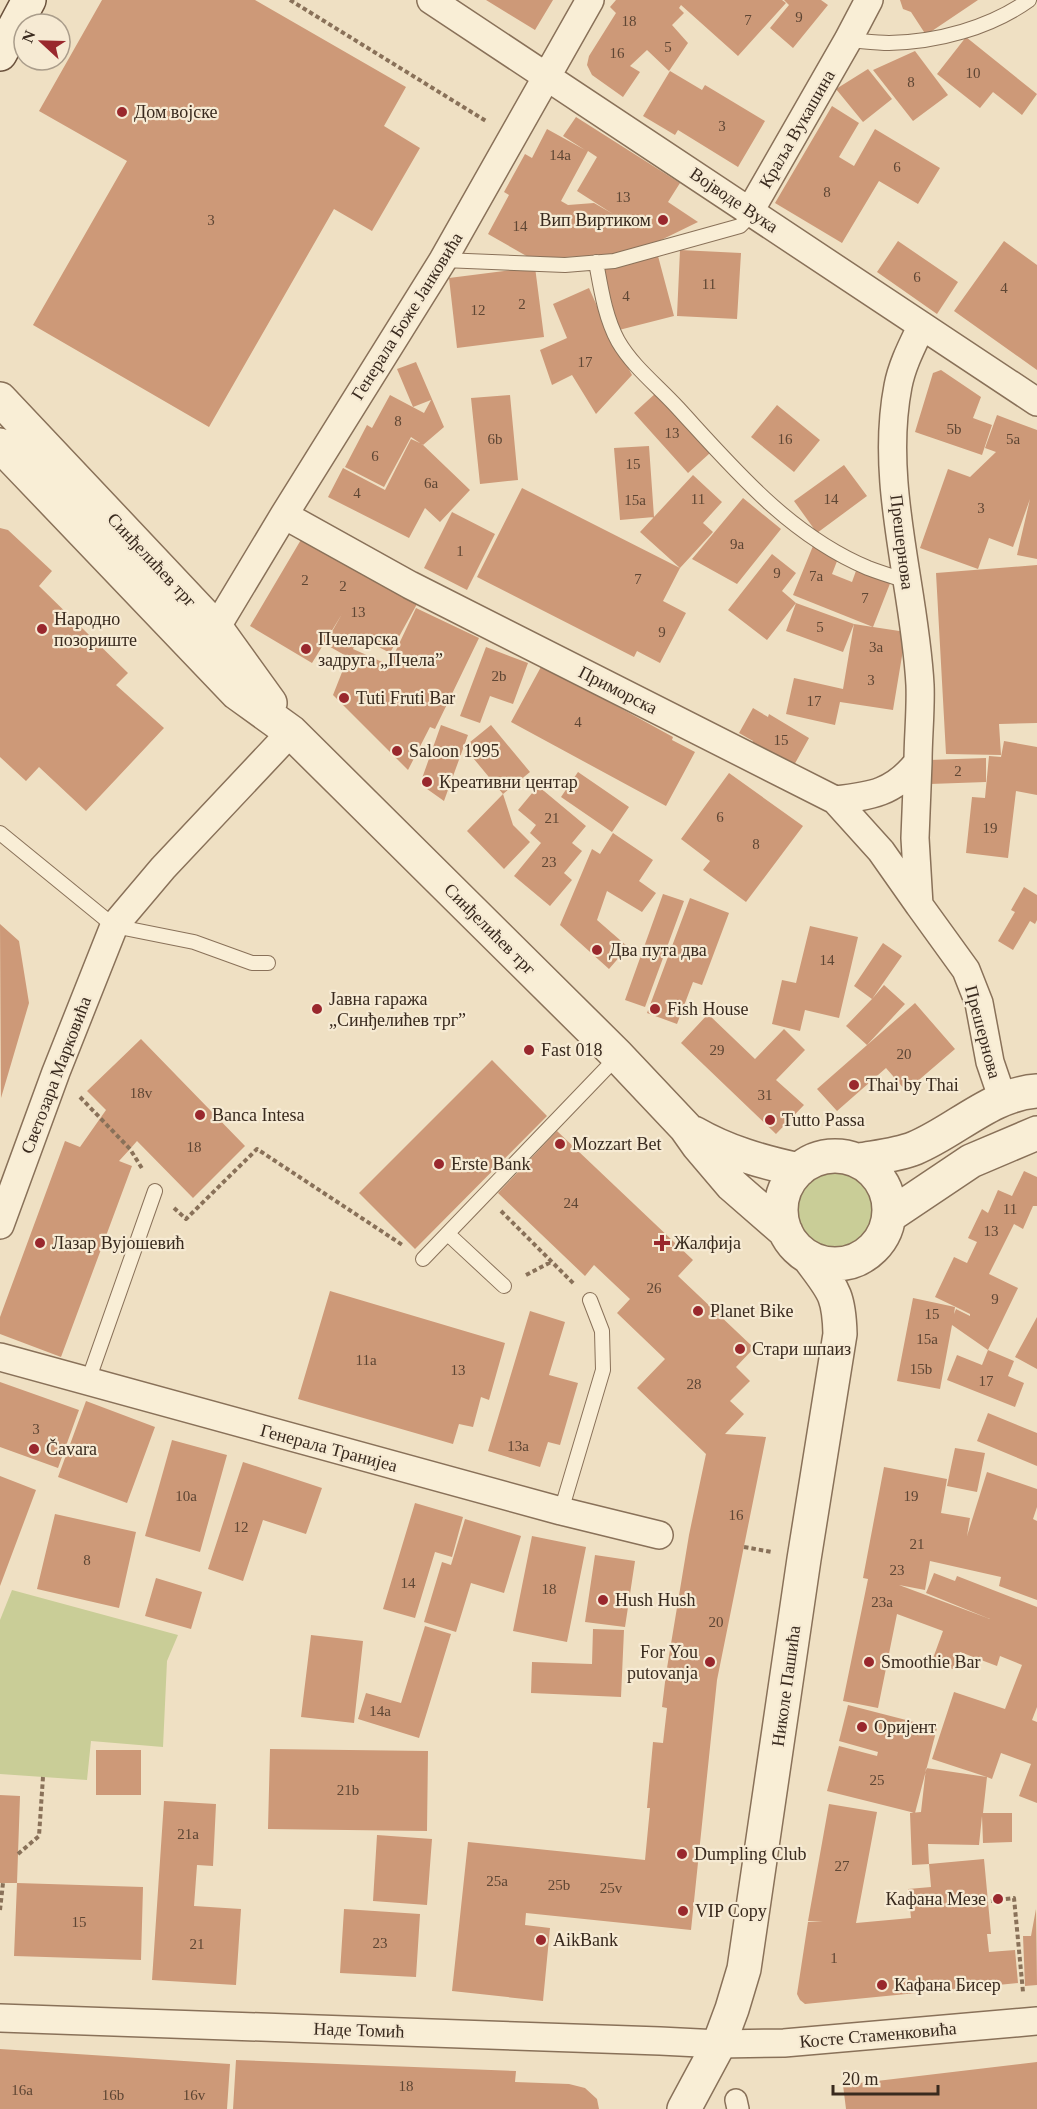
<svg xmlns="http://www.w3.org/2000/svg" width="1037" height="2109" viewBox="0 0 1037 2109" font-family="'Times New Roman',serif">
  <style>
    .green { fill: #c9cd97 }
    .building { fill: #cd9978; fill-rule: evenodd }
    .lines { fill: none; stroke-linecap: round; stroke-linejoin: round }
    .service-casing { stroke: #897159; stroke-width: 16 }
    .pedestrian-casing { stroke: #897159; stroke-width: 24 }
    .minor-casing { stroke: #897159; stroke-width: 30 }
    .tertiary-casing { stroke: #897159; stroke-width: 36 }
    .secondary-casing { stroke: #6b523d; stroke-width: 36 }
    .path { stroke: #897159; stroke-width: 4; stroke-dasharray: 4.5 3; stroke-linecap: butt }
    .service { stroke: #f9eed6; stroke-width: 14 }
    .pedestrian { stroke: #f9eed6; stroke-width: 21 }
    .minor { stroke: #f9eed6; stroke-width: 27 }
    .tertiary { stroke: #f9eed6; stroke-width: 33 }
    .secondary { stroke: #f9eed6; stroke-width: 33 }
    .poi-dot { fill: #99282d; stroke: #f6ead3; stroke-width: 2 }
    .labels { text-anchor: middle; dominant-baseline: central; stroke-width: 4.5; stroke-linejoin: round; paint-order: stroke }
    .number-label { font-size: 15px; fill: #5e4634 }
    .poi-label { font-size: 18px; fill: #392a1e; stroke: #f6ead3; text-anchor: start }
    .street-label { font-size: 18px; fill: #392a1e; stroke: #f6ead3 }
  </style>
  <rect width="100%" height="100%" fill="#efe0c3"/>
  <path class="green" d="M791 1209a44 44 0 1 1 88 0a44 44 0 1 1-88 0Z
    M12 1590 178 1635 167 1661 163 1747 91 1741 87 1780 0 1774V1620Z"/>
  <path class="building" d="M102 0H255L406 87 384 126 420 148 372 231 334 209 209 427 33 325 127 161 39 111Z
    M486 0H553L535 30Z
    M616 0H782L786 3 738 56 681 5 679 8 684 13 672 25 688 43 669 71 647 50 630 66 640 72 623 97 592 75 587 65 589 56 616 13 610 7Z
    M784 0H821L828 5 793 48 770 28 789 5Z
    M900 0H978L926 35 911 12 903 9Z
    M966 37 1037 94 1022 115 993 92 980 108 937 74Z
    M915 51 948 95 913 121 873 70Z
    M868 69 892 99 863 122 836 89Z
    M670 71 702 90 705 85 765 121 738 167 678 130 675 135 643 116Z
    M832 106 859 123 839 157 854 166 875 129 940 168 918 204 879 181 842 243 775 203Z
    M576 117 680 183 668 202 698 222 659 241 629 252 600 256 530 258 488 234 509 195 504 192 525 154 532 158 547 129 585 150 563 136ZM588 151 597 157 577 191 613 214 594 203 568 205 561 201Z
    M898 241 958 282 937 314 877 272Z
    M1004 241 1037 265V370L954 311Z
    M680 250 741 253 737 319 677 316Z
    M658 256 674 316 619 330 603 270Z
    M535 267 544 337 457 348 449 278Z
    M589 288 604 322 632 375 596 414 572 375 552 385 540 350 567 338 553 304Z
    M416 362 444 427 423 445 411 437 384 487 345 467 367 425 372 428 390 395 424 413 431 400 413 407 397 369Z
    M941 370 981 397 973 418 992 425 982 455 915 432 933 373Z
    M657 392 710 453 688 473 634 413Z
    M510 395 518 480 480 484 471 398Z
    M777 405 820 440 794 472 751 437Z
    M997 415 1037 430V559L1017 555 1030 499 1013 547 989 538 978 569 920 548 948 469 970 477 996 452 985 448Z
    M411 439 422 444 470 490 440 522 425 508 409 538 328 497 343 468 385 490Z
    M649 446 654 517 620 520 614 448Z
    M844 465 867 496 817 533 794 501Z
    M693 475 722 502 703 523 713 532 680 568 640 532Z
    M522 488 680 568 663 601 686 613 660 663 637 651 634 657 477 577Z
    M743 498 781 529 737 584 692 559Z
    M452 512 495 534 467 590 424 568Z
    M0 528 8 530 52 571 39 586 128 673 116 685 164 728 86 811 39 767 26 781 0 757Z
    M302 538 417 604 390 653 360 637 353 649 389 665 416 608 479 638 435 729 430 727 408 770 333 695 348 657 325 644 342 614 312 663 250 626Z
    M813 546 839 556 832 574 852 582 857 568 891 581 873 627 906 632 893 710 840 702 835 725 786 714 794 678 843 689 854 624 843 652 786 631 796 603 854 624 873 627 793 595Z
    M772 554 796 573 782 591 796 603 767 640 728 610Z
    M1037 565V723L999 724 1001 755 946 754 936 573Z
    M486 647 528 663 513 704 490 696 480 723 460 716Z
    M542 665 673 737 672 740 695 752 666 806 511 722Z
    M753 708 768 717 769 714 809 738 793 767 752 744 753 741 739 733Z
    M441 725 468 735 444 801 420 784Z
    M491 725 530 772 503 794 464 747Z
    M1004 741 1037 747V795L1016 791 1008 858 966 853 972 797 985 798 989 756 1001 757Z
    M986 758V782L930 784 929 760Z
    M578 772 629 807 612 832 561 797Z
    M729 773 803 826 746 902 703 870 710 861 681 839Z
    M538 786 586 826 572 843 582 851 564 873 572 880 550 906 514 876 541 843 530 833 536 825 518 810Z
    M503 794 513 825 530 842 504 869 467 831Z
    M613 833 653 860 639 881 656 893 642 912 607 891 597 920 628 947 609 969 560 925 592 849 600 854Z
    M1024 887 1037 895V920L1035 924 1030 921 1013 950 998 941 1015 912 1011 910Z
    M663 894 684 901 645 1007 625 1000Z
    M690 898 729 913 702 985 693 982 677 1024 647 1013Z
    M0 924 19 941 29 1003 1 1098Z
    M810 926 858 937 839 1018 805 1010 800 1031 772 1024 782 980 796 983Z
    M883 943 902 956 872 999 884 985 905 1004 867 1045 846 1026 872 999 854 986Z
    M915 1003 955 1049 906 1091 886 1068 837 1111 817 1089Z
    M708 1014 755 1059 784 1029 805 1050 776 1080 804 1105 776 1134 681 1043Z
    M141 1039 245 1146 193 1198 137 1141 130 1149 119 1161 132 1166 61 1357 0 1334V1317L65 1141 80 1147 106 1110 87 1091Z
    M492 1060 547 1116 415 1249 359 1193Z
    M557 1131 693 1260 678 1276 754 1348 736 1367 750 1381 730 1401 744 1414 725 1434 766 1437 717 1680 691 1930 526 1913 525 1925 550 1928 543 2001 452 1991 468 1842 645 1860 650 1808H647L653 1742 663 1743 667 1708 662 1707 666 1674 689 1535 706 1454 637 1388 665 1359 617 1313 630 1299 594 1265 585 1276 498 1193Z
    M1024 1171 1037 1177V1206H1033L1023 1229 1014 1224 989 1274 1018 1288 988 1350 952 1325 940 1389 897 1381 913 1298 955 1307 954 1314 956 1309 970 1316V1314L958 1308 935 1297 954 1257 967 1263 977 1242 968 1238 982 1209 988 1213 998 1190 1012 1196Z
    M330 1291 505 1343 489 1400 481 1397 473 1427 459 1424 453 1444 298 1399Z
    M530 1311 565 1322 549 1375 578 1383 560 1445 548 1442 540 1467 488 1451Z
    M1037 1317V1369L1015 1357Z
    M988 1350 1014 1361 1008 1376 1024 1383 1015 1407 947 1380 957 1355 982 1365Z
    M0 1382 79 1410 58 1468 0 1447Z
    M86 1401 155 1427 127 1503 58 1477Z
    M988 1413 1037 1433V1466L977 1441Z
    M172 1440 227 1455 200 1552 145 1536Z
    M955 1448 985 1453 977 1492 947 1486Z
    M243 1462 322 1488 306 1534 263 1520 243 1581 208 1569Z
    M884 1467 947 1479 941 1513 970 1518 967 1536 987 1472 1037 1489V1507L1033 1519 1037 1521V1600L999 1586 1001 1577 930 1561 925 1590 899 1585 990 1619 926 1593 934 1573 955 1581 957 1576 1037 1607V1707L1032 1720 1037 1722V1803L1019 1796 1031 1764 1001 1753 992 1779 987 1777 983 1813H1012V1842L983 1843 982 1816 979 1845 928 1844 929 1864 912 1865 910 1813 921 1812 926 1768 987 1777 932 1759 954 1692 1005 1709 1022 1665 1000 1656 997 1666 960 1652 953 1669 932 1661 943 1631 897 1614 878 1708 843 1701 868 1579 863 1578Z
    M0 1476 36 1490 0 1586Z
    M415 1503 463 1517 452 1557 435 1552 415 1618 383 1609Z
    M55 1514 136 1532 119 1608 37 1589Z
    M465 1519 521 1536 504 1593 471 1583 456 1632 424 1622 442 1562 451 1565Z
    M532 1536 586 1547 567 1642 513 1631Z
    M595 1555 635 1561 625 1627 585 1622Z
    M156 1578 202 1592 191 1629 145 1616Z
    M425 1626 451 1634 419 1738 358 1719 366 1693 401 1703Z
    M593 1629 624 1630 621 1697 531 1693 532 1662 592 1664Z
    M311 1635 363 1641 354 1723 301 1717Z
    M848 1705 937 1728 915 1813 827 1791 839 1746 877 1756 878 1752 839 1741Z
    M270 1749 428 1751 427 1831 268 1829Z
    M96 1750H141V1795H96Z
    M0 1795 20 1796 17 1883H0Z
    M164 1801 216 1804 213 1866 197 1865 194 1906 241 1909 236 1985 152 1980Z
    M829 1804 877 1812 856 1923 911 1918 908 1889 931 1887 929 1864 984 1859 991 1934H987L989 1952 1015 1950 1018 1983 805 2004 800 2000 797 1994 808 1922H823L808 1921Z
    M377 1835 432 1839 427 1905 373 1901Z
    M17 1883 143 1887 141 1960 14 1956Z
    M344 1909 420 1914 416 1977 340 1973Z
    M1036 1909 1037 1985 1025 1986 1023 1936H1031Z
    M0 2049 230 2064 227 2109H0Z
    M236 2060 516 2071 515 2082 569 2084 585 2088 597 2099 599 2109H233Z
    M1037 2062V2109H846L843 2085Z"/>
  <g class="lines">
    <defs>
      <path id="service" d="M848 40C862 41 876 43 889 43 937 42 990 28 1029 0
        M443 260 565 265 614 261 740 226 746 220 750 211
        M596 262C601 289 605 317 618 341 633 367 658 386 678 408 734 469 789 535 868 568 881 573 894 577 907 581
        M0 833 114 926 194 942 252 963H268
        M448 1234 504 1286
        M423 1259 618 1056
        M88 1381 155 1191
        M561 1511 603 1370 602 1331 590 1300"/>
      <path id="pedestrian" d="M736 2100 738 2109"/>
      <path id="minor" d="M431 0 1037 402
        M750 211 848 40 869 0
        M284 515 410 585 835 800 881 851 919 905
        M216 628 284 515 443 260 590 0
        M918 762 915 838 919 905 966 970 979 1003 990 1062 1003 1100
        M835 800C871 796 894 793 918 762 918 737 921 710 920 685 915 587 879 484 898 386 902 365 912 346 921 327
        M0 1225 56 1072 114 926 163 868 291 732
        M0 1357 561 1511 659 1535
        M0 2018 660 2041 719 2044 784 2043 1037 2021"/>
      <path id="tertiary" d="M0 399 216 628 270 703
        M0 445 237 693 291 732 618 1056 686 1128 698 1145 732 1185 786 1232
        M694 1133C727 1152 762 1162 799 1170
        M781 1210a54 54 0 1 1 108 0a54 54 0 1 1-108 0Z
        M860 1160C877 1157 898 1155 915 1148 956 1131 991 1094 1037 1091
        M889 1216 971 1161 1037 1133
        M684 2109 719 2044 732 2009 744 1969 804 1559 840 1334C839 1294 833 1290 810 1259"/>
      <path id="secondary" d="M0 54 29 0"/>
    </defs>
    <use href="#service" class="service-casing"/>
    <use href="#pedestrian" class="pedestrian-casing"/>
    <use href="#minor" class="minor-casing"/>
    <use href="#tertiary" class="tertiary-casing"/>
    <use href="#secondary" class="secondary-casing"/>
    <path class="path" d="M290 0 486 121
      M80 1097 130 1149 143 1170
      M174 1208 186 1219 257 1149 404 1246
      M501 1211 574 1284
      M526 1275 551 1262
      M744 1547 772 1552
      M18 1854 39 1836 43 1777
      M991 1901 1014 1898 1023 1992
      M0 1910 3 1883"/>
    <use href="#service" class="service"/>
    <use href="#pedestrian" class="pedestrian"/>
    <use href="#minor" class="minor"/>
    <use href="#tertiary" class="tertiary"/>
    <use href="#secondary" class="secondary"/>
  </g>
  <g class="poi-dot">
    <circle cx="122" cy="112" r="6"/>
    <circle cx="663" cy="220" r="6"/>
    <circle cx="42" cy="629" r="6"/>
    <circle cx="306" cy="649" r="6"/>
    <circle cx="344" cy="698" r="6"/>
    <circle cx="397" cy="751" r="6"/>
    <circle cx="427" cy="782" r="6"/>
    <circle cx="597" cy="950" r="6"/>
    <circle cx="317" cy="1009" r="6"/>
    <circle cx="655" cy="1009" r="6"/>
    <circle cx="529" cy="1050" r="6"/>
    <circle cx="854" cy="1085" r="6"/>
    <circle cx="200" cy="1115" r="6"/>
    <circle cx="770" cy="1120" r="6"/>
    <circle cx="560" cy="1144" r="6"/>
    <circle cx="439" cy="1164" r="6"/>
    <circle cx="40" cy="1243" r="6"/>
    <path d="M659 1234h6v6h6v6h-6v6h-6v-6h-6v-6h6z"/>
    <circle cx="698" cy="1311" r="6"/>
    <circle cx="740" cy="1349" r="6"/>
    <circle cx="34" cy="1449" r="6"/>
    <circle cx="603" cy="1600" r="6"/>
    <circle cx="710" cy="1662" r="6"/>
    <circle cx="869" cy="1662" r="6"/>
    <circle cx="862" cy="1727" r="6"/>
    <circle cx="682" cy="1854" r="6"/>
    <circle cx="998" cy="1899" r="6"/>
    <circle cx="683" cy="1911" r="6"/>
    <circle cx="541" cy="1940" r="6"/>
    <circle cx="882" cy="1985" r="6"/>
  </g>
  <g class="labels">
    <g class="number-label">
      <text x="799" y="17">9</text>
      <text x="748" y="20">7</text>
      <text x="629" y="21">18</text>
      <text x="668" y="47">5</text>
      <text x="617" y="53">16</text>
      <text x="973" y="73">10</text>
      <text x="911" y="82">8</text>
      <text x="722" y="126">3</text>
      <text x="560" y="155">14a</text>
      <text x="897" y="167">6</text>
      <text x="827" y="192">8</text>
      <text x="623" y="197">13</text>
      <text x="211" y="220">3</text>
      <text x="520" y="226">14</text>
      <text x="917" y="277">6</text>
      <text x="709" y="284">11</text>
      <text x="1004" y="288">4</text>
      <text x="626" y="296">4</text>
      <text x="522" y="304">2</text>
      <text x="478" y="310">12</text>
      <text x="585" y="362">17</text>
      <text x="398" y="421">8</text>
      <text x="954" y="429">5b</text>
      <text x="672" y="433">13</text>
      <text x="495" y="439">6b</text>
      <text x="785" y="439">16</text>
      <text x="1013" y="439">5a</text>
      <text x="375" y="456">6</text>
      <text x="633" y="464">15</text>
      <text x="431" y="483">6a</text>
      <text x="357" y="493">4</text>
      <text x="698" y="499">11</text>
      <text x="831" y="499">14</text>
      <text x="635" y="500">15a</text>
      <text x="981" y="508">3</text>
      <text x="737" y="544">9a</text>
      <text x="460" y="551">1</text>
      <text x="777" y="573">9</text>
      <text x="816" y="576">7a</text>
      <text x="638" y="579">7</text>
      <text x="305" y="580">2</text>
      <text x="343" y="586">2</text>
      <text x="865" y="598">7</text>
      <text x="358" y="612">13</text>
      <text x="820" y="627">5</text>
      <text x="662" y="632">9</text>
      <text x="876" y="647">3a</text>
      <text x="499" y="676">2b</text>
      <text x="871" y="680">3</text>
      <text x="814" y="701">17</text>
      <text x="578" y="722">4</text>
      <text x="781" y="740">15</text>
      <text x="958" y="771">2</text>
      <text x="720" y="817">6</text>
      <text x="552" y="818">21</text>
      <text x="990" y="828">19</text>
      <text x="756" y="844">8</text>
      <text x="549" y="862">23</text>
      <text x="827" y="960">14</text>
      <text x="717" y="1050">29</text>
      <text x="904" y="1054">20</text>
      <text x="141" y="1093">18v</text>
      <text x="765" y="1095">31</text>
      <text x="194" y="1147">18</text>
      <text x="571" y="1203">24</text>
      <text x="1010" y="1209">11</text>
      <text x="991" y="1231">13</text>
      <text x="654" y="1288">26</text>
      <text x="995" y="1299">9</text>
      <text x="932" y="1314">15</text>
      <text x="927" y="1339">15a</text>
      <text x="366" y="1360">11a</text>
      <text x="921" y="1369">15b</text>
      <text x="458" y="1370">13</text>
      <text x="986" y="1381">17</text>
      <text x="694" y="1384">28</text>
      <text x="36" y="1429">3</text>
      <text x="518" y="1446">13a</text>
      <text x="186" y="1496">10a</text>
      <text x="911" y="1496">19</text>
      <text x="736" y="1515">16</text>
      <text x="241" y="1527">12</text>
      <text x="917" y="1544">21</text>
      <text x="87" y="1560">8</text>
      <text x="897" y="1570">23</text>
      <text x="408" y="1583">14</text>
      <text x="549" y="1589">18</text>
      <text x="882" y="1602">23a</text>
      <text x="716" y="1622">20</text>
      <text x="380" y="1711">14a</text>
      <text x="877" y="1780">25</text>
      <text x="348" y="1790">21b</text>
      <text x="188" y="1834">21a</text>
      <text x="842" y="1866">27</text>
      <text x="497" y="1881">25a</text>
      <text x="559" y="1885">25b</text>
      <text x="611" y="1888">25v</text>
      <text x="79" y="1922">15</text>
      <text x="380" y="1943">23</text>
      <text x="197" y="1944">21</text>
      <text x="834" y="1958">1</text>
      <text x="406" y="2086">18</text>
      <text x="22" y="2090">16a</text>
      <text x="113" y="2095">16b</text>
      <text x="194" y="2095">16v</text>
    </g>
    <g class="poi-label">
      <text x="134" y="112">Дом војске</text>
      <text x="651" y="220" text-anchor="end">Вип Виртиком</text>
      <text x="54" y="619">Народно<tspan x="54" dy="21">позориште</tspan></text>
      <text x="318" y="639">Пчеларска<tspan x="318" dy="21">задруга „Пчела”</tspan></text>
      <text x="356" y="698">Tuti Fruti Bar</text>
      <text x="409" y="751">Saloon 1995</text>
      <text x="439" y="782">Креативни центар</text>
      <text x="609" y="950">Два пута два</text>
      <text x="329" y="999">Јавна гаража<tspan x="329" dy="21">„Синђелићев трг”</tspan></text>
      <text x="667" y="1009">Fish House</text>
      <text x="541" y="1050">Fast 018</text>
      <text x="866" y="1085">Thai by Thai</text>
      <text x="212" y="1115">Banca Intesa</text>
      <text x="782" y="1120">Tutto Passa</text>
      <text x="572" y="1144">Mozzart Bet</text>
      <text x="451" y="1164">Erste Bank</text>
      <text x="52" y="1243">Лазар Вујошевић</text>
      <text x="674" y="1243">Жалфија</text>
      <text x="710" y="1311">Planet Bike</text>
      <text x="752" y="1349">Стари шпаиз</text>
      <text x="46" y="1449">Čavara</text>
      <text x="615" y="1600">Hush Hush</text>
      <text x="698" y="1652" text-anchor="end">For You<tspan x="698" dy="21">putovanja</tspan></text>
      <text x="881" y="1662">Smoothie Bar</text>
      <text x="874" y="1727">Оријент</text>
      <text x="694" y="1854">Dumpling Club</text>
      <text x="986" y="1899" text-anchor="end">Кафана Мезе</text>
      <text x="695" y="1911">VIP Copy</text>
      <text x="553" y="1940">AikBank</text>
      <text x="894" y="1985">Кафана Бисер</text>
    </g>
    <g class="street-label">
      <text transform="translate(797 129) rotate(-60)">Краља Вукашина</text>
      <text transform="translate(734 200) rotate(34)">Војводе Вука</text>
      <text transform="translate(407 316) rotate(-58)">Генерала Боже Јанковића</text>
      <text transform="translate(902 542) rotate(83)">Прешернова</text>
      <text transform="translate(152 560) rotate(47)">Синђелићев трг</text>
      <text transform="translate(618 690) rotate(27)">Приморска</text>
      <text transform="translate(490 929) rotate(45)">Синђелићев трг</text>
      <text transform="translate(983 1032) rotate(75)">Прешернова</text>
      <text transform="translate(56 1075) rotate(-69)">Светозара Марковића</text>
      <text transform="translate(329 1448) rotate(15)">Генерала Транијеа</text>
      <text transform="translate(786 1686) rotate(-82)">Николе Пашића</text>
      <text transform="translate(359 2030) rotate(2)">Наде Томић</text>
      <text transform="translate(878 2035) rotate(-5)">Косте Стаменковића</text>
    </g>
  </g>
  <g transform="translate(42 42) rotate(292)"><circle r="28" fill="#f6ead3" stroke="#aa9d8b" stroke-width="1.5"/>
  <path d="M0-4.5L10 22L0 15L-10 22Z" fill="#99282d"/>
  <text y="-9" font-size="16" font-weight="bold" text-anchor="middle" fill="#392a1e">N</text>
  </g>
  <path d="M833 2085v9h105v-9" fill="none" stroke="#392a1e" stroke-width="3"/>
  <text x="842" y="2085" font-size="18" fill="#392a1e" stroke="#f6ead3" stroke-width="4.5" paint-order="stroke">20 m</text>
</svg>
